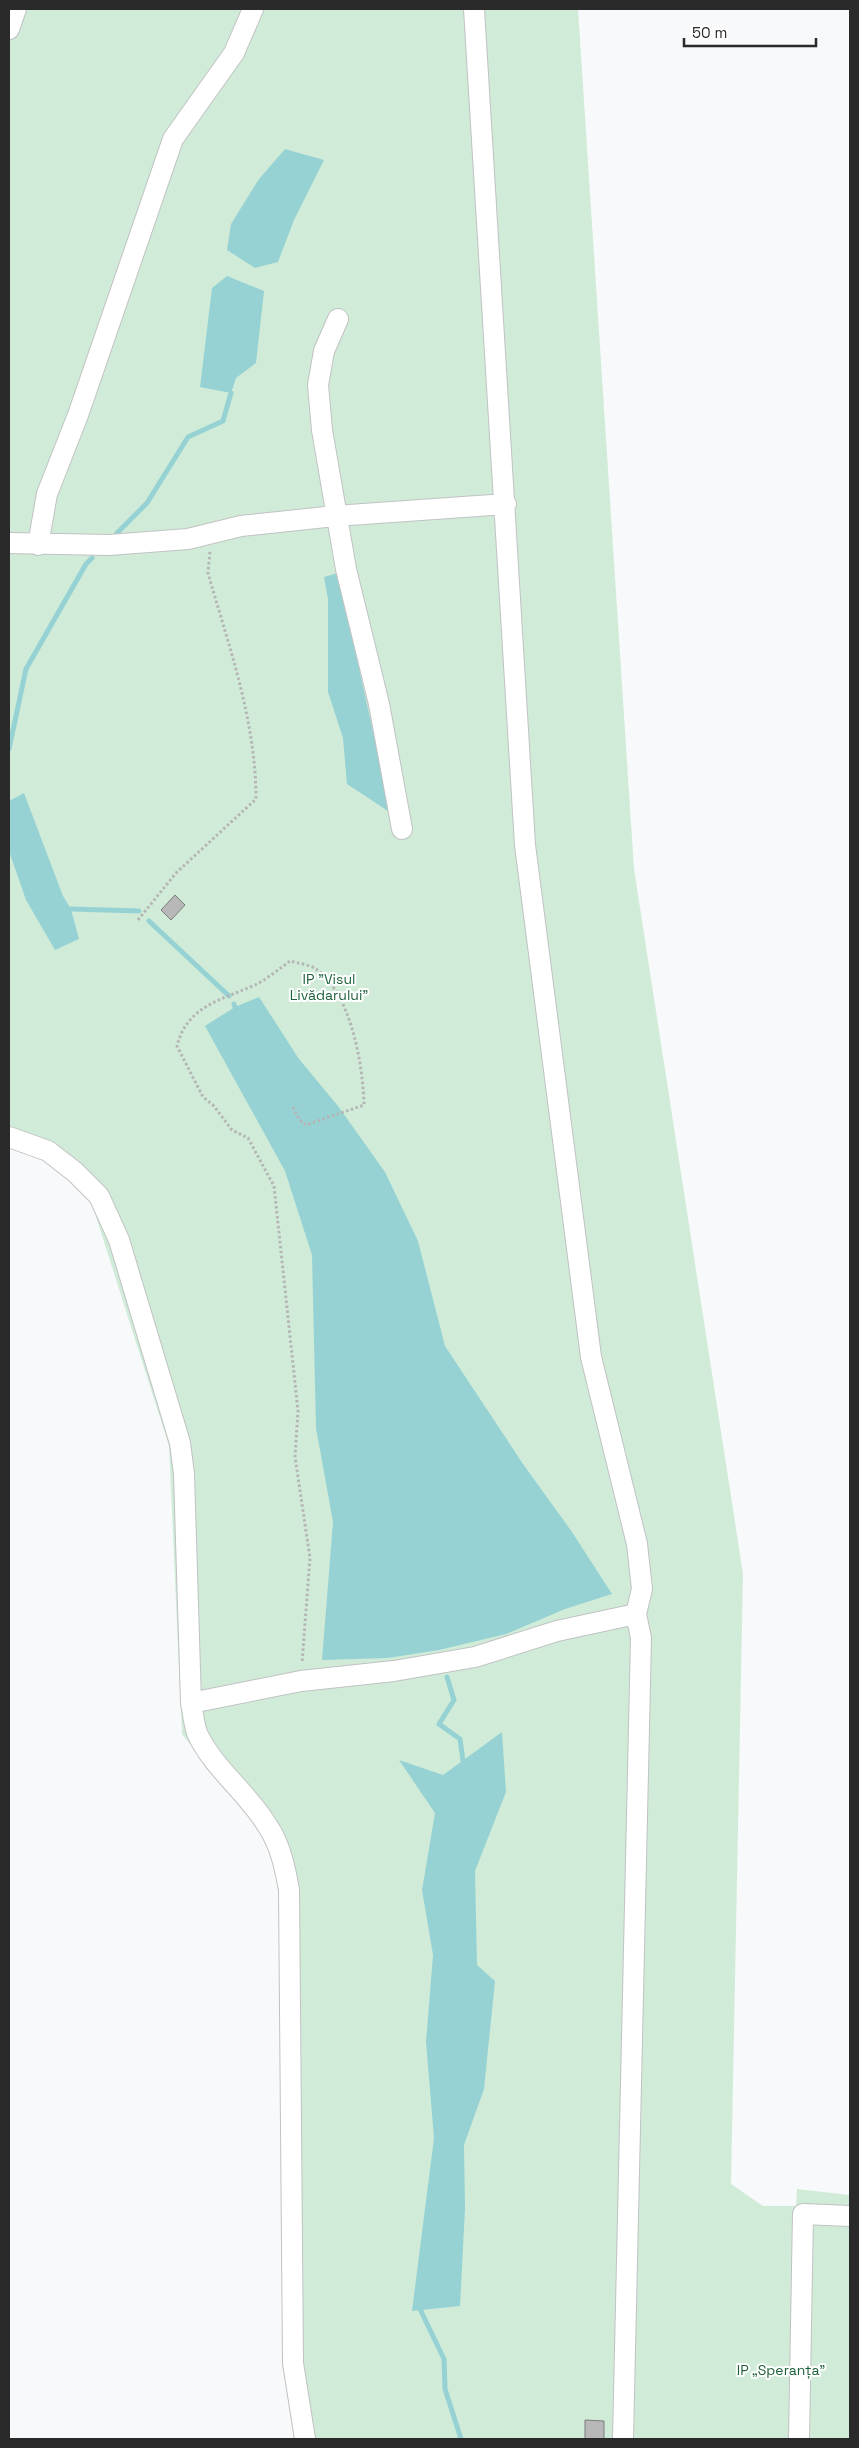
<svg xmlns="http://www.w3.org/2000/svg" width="859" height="2448" viewBox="0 0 859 2448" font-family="'Space Grotesk',sans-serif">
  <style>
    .green { fill: #d0ecd8 }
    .water { fill: #96d2d3 }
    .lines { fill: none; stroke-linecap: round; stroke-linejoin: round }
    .stream { stroke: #96d2d3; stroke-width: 5 }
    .building { fill: #b8b8b9; stroke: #7c7c7e }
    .minor-casing { stroke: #c1c2c3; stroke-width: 22 }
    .path { stroke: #b5b5b6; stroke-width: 3; stroke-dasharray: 2.5 2.5; stroke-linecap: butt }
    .minor { stroke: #fff; stroke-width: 20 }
    .labels { text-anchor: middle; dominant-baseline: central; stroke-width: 4; stroke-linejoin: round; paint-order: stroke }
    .park-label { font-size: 14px; fill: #20613b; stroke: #fff }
  </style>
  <rect width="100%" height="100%" fill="#f8f9fa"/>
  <path class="green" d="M9 9H578L634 869 743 1574 731 2184 763 2206H796L797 2189 850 2195V2439H299L282 1882 271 1844 182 1734 169 1446 91 1201 47 1161 9 1148Z"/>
  <path class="water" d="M285 149 324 160 294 220 278 262 255 268 227 250 231 224 259 179Z
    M227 276 264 291 256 363 236 378 231 393 200 387 212 288Z
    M338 573 391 813 347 784 343 738 328 692V599L324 577Z
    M24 793 63 896 71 909 79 939 55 950 26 900 9 851V801Z
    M259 997 299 1059 338 1106 385 1172 418 1241 445 1346 523 1464 572 1532 612 1594 565 1609 506 1634 439 1650 388 1658 322 1660 333 1522 316 1428 312 1255 285 1171 205 1026 235 1007Z
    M502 1732 506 1792 475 1871 477 1965 495 1981 484 2089 464 2145 465 2209 460 2306 412 2311 434 2138 426 2042 433 1955 422 1890 435 1813 399 1760 443 1775Z"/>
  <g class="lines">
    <path class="stream" d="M117 533 147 503 188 437 223 421 231 393
      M9 749 26 669 86 564 92 558
      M71 909 139 911
      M149 921 229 996
      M234 1004 235 1007
      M447 1677 454 1700 439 1724 460 1739 463 1761
      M420 2309 444 2359 445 2389 461 2439"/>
  </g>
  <path class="building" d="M175 895 185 905 171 920 161 910Z
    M585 2420 604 2421V2439H585Z"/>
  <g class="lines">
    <defs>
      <path id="minor" d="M474 9 525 845 591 1357 637 1544 642 1589 636 1614 641 1638 623 2439
        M9 29 16 9
        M338 319 324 351 318 385 322 430 346 569 379 704 402 829
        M9 543 109 545 188 539 241 526 335 516 506 504
        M38 545 47 494 78 415 173 139 234 53 253 9
        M9 1137 48 1151 75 1172 99 1196 119 1240 180 1443 184 1474 191 1703C193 1713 194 1724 197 1733 213 1768 247 1792 267 1825 280 1844 285 1867 289 1890L293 2363 305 2439
        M191 1703 301 1681 394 1671 475 1657 557 1631 636 1614
        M799 2439 803 2214 850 2216"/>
    </defs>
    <use href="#minor" class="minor-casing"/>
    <path class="path" d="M138 920 176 873 256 799C256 721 229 647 208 573L210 551
      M293 1107 299 1119 306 1125 364 1105C363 1064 351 994 316 969 310 965 298 963 290 961 279 969 267 979 255 985 221 1000 187 1006 177 1046L203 1097 214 1106 232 1130 248 1138 274 1186 298 1411 295 1457 310 1558 302 1663"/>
    <use href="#minor" class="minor"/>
  </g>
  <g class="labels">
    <g class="park-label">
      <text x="329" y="979">IP "Visul<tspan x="329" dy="16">Livădarului"</tspan></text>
      <text x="781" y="2370">IP „Speranța”</text>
    </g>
  </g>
  <rect width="859" height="2448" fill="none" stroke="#2a2a2b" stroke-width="20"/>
  <path d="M684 38v8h132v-8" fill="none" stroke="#2a2a2b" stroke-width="2.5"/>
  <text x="692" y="38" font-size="15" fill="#2a2a2b" stroke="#ffffff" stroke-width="4" paint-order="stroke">50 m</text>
</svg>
